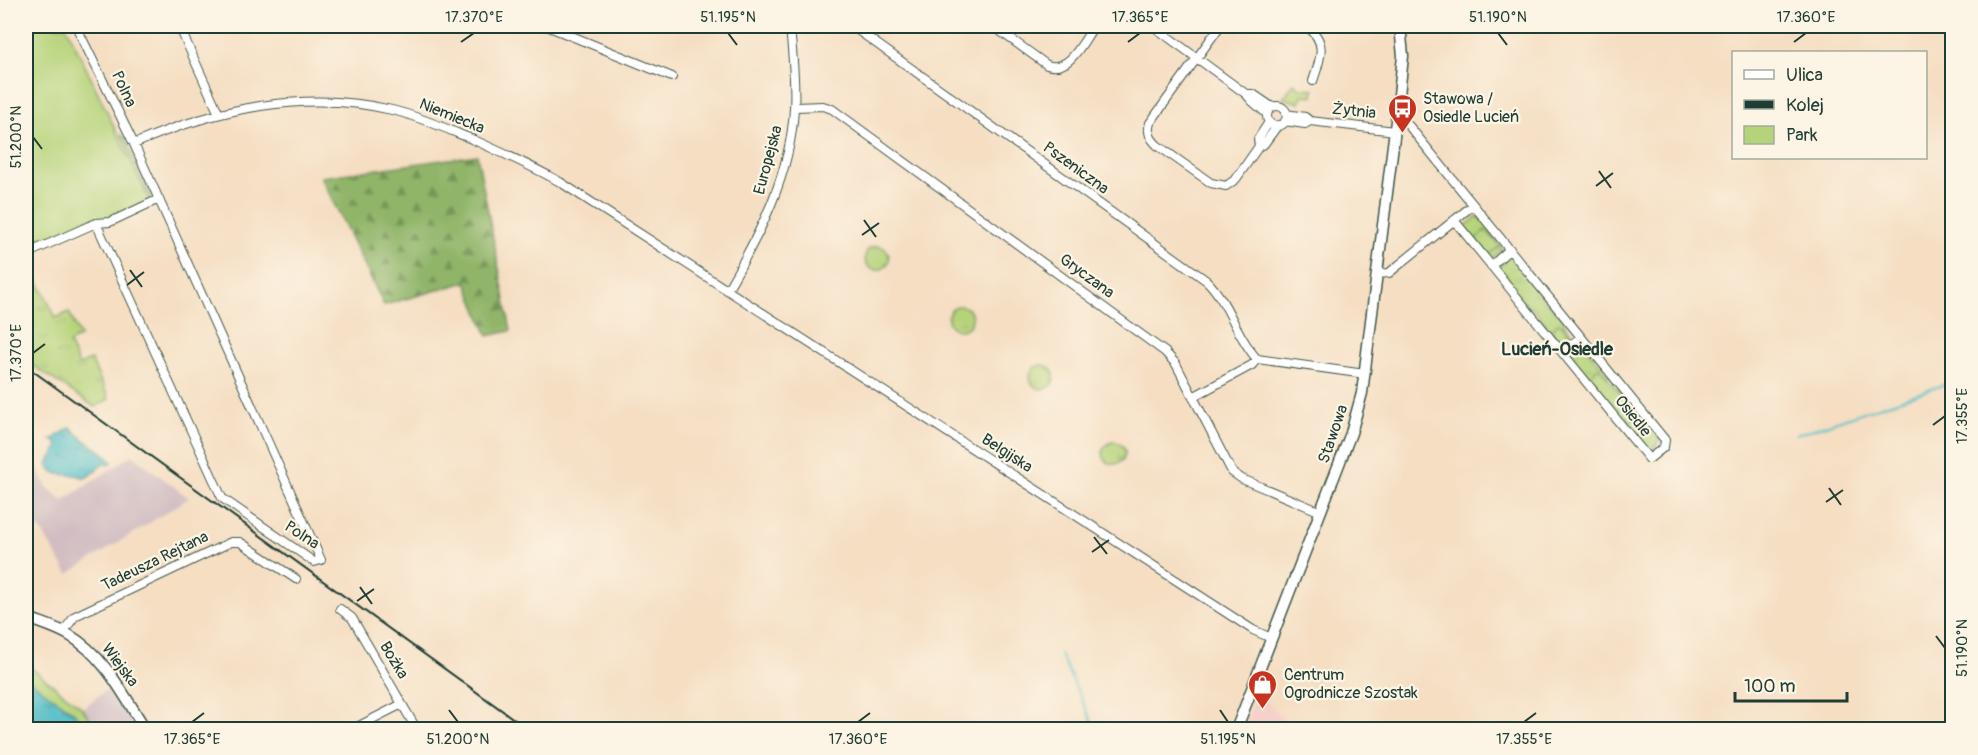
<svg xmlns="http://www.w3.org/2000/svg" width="1978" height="755" viewBox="0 0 1978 755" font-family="Pangolin,sans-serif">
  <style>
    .built { fill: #f7d0ca }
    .industrial { fill: #d2bec2 }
    .grass { fill: url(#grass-tufts); stroke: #6a8856; stroke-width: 1.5 }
    .forest { fill: url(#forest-firs); stroke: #58794e; stroke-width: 1.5 }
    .green { fill: #b5d379; stroke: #6a8856; stroke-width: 1.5 }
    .water { fill: url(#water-ripples); stroke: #367c7d; stroke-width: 1.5 }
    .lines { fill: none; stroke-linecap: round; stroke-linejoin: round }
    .stream { stroke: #4ebcc6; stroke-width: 2 }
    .street-casing { stroke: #3f5549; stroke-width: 10 }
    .secondary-casing { stroke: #3f5549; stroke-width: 13 }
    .street { stroke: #fff; stroke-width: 8 }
    .secondary { stroke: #fff; stroke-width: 10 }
    .rail { stroke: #1f3d34; stroke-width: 2 }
    .ticks { fill: none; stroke: #1f3d34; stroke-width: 2 }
    .labels { text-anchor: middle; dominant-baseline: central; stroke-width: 4.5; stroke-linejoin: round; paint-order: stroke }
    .street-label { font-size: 16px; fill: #1f3d34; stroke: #fcf5e5 }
    .poi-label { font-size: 16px; fill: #1f3d34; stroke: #fcf5e5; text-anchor: start }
    .neighbourhood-label { font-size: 18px; font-weight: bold; fill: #1f3d34; stroke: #fcf5e5 }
    .neatline { fill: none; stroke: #1f3d34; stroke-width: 2 }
    .ticks-label { font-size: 15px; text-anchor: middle; fill: #1f3d34 }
  </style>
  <defs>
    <pattern id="grass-tufts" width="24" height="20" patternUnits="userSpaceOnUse" patternTransform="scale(1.5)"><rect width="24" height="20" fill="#b5d379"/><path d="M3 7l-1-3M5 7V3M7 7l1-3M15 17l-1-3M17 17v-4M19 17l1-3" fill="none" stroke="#9bb669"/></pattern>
    <pattern id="forest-firs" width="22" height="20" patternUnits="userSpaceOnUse" patternTransform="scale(1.5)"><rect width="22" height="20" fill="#90b569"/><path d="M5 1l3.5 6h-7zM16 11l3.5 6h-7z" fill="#759457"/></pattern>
    <pattern id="water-ripples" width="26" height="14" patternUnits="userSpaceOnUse" patternTransform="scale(1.5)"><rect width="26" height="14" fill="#4ebcc6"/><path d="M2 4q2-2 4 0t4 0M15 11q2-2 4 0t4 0" fill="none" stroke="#409aa2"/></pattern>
  </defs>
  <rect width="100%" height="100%" fill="#fcf5e5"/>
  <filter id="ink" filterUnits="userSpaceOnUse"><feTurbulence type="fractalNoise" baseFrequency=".0167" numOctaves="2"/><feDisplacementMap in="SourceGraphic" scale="12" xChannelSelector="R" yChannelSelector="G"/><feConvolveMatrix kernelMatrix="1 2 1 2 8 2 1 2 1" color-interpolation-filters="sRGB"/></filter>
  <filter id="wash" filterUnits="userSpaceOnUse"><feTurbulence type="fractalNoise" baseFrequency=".008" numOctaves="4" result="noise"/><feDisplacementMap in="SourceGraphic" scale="24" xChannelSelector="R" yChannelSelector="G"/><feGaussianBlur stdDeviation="1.35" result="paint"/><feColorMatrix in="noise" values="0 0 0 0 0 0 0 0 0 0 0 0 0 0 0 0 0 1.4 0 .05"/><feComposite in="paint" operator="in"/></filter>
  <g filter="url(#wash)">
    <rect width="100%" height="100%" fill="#f5dec2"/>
    <path class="built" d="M1258 692 1293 729H1250L1245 726Z"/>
    <path class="industrial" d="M26 445 47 487 63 501 132 455 189 498 68 574 40 529 26 522Z
      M110 687 137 729H99L83 708Z"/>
    <path class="grass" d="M121 135 125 137 152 195 150 198Z
      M26 211 38 239 46 241C39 244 32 249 26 244Z
      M1478 216 1492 230 1491 234 1503 249 1493 258H1489L1464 229 1465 226Z
      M865 258a12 12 0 1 1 24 0a12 12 0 1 1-24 0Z
      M1508 257H1512L1539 289V293L1547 303 1551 304 1565 320 1564 324 1574 336 1561 345 1545 329 1546 325 1533 308H1529L1511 287 1512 283 1504 273H1500L1498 266Z
      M37 279 56 318 69 312 80 337 69 343 79 365 91 360 109 399 95 407 26 361V284Z
      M948 318a12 12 0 1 1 24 0a12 12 0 1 1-24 0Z
      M1581 343 1609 374 1608 378 1616 389H1621L1643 416V421L1651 431 1656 432 1660 441 1651 450 1647 451 1642 447V443L1634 433H1630L1607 404V400L1594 384 1589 383 1569 357V351Z
      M1030 377a12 12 0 1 1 24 0a12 12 0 1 1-24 0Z
      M1103 453a11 11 0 1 1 22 0a11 11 0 1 1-22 0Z"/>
    <path class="forest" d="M477 155 511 331 488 336 466 282 384 305 321 177Z"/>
    <path class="green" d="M26 26H66L149 200 148 202 108 218H97L46 241 39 239 26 211Z
      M1294 83 1300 88 1314 89 1313 96 1302 95 1300 103 1283 98Z
      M1486 230 1500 246 1489 255 1475 239Z
      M1558 323H1560L1570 334 1569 336 1564 340H1558L1552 333 1553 328Z
      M1599 367 1638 415 1627 424 1588 377Z
      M26 664 81 707 98 729H87L73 712 26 678Z"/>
    <path class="water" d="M71 427C79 440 104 449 112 462L108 465 102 463 95 472 85 478C72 470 55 481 47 465L58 447 56 442 51 440Z
      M26 678 73 712 87 729H28L26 726Z"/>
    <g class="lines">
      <path class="stream" d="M1796 435 1952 382
        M1060 654 1096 730"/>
    </g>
  </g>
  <g filter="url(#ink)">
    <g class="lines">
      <defs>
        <path id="street" d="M76 26 134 144 321 560 314 562 222 498 96 223
          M179 26 219 114
          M547 26 672 77
          M852 26 1207 281C1229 303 1236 336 1257 359
          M993 26 1047 65C1070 73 1083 41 1094 26
          M1153 26 1246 94 1252 101 1267 114
          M1220 26 1150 123C1147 132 1150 138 1157 145L1211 183 1226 186 1236 179 1259 146 1264 144 1278 125
          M1306 26C1328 41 1321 58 1313 81
          M1247 94H1253L1272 107
          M1267 116a10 10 0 1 1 20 0a10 10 0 1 1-20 0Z
          M795 107 823 106 832 109 1165 352 1176 364 1232 472 1242 479 1321 512
          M1286 114 1305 117 1310 121
          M1285 121 1305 124 1310 121 1395 131
          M1396 121 1406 123 1409 126 1665 440 1664 447 1649 459 1454 220
          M134 144C213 109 306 89 392 110 421 117 447 129 474 140 503 153 532 166 560 182L1253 630 1271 638
          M1259 146 1258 139 1269 122
          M26 254 96 223 110 222 159 199
          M1491 266 1510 249
          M1377 274 1389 273 1473 205
          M727 290C760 234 791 174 794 108 796 81 792 53 790 26
          M1562 352 1581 337
          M1193 397 1252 365 1257 359 1365 374
          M340 609 352 618 417 730
          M63 632 75 616 231 542H240L246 546 296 579
          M351 730 402 704"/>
        <path id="secondary" d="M26 617C40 623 56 627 69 635 105 656 124 696 146 730
          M1236 730 1351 433 1362 393 1398 105 1403 56 1400 26"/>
      </defs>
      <use href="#street" class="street-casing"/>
      <use href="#secondary" class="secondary-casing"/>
      <use href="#street" class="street"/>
      <use href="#secondary" class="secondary"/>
      <path class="rail" d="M26 366 529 730"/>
    </g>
  </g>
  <path class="ticks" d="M728 33 737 45M1498 33 1507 45M461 42 474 33M1128 42 1140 33M1794 42 1806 33M33 137 42 149M1599 171 1611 188M1596 186 1613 173M864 220 876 237M862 235 879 223M130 270 142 287M127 285 144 272M33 353 45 344M1933 425 1945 416M1829 488 1841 505M1826 502 1843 490M1094 537 1107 554M1092 552 1109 540M360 587 372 604M357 601 374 589M1936 636 1945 648M449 710 458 722M1220 710 1228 722M192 722 204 713M858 722 870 713M1524 722 1536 713"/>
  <defs>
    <symbol id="bus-pin" viewBox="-11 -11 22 30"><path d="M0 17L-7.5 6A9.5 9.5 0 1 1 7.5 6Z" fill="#c8321e" stroke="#fcf5e5"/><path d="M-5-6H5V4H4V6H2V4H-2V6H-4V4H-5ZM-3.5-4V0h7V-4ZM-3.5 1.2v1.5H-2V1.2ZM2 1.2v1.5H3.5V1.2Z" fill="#fff"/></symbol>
    <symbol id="shop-pin" viewBox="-11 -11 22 30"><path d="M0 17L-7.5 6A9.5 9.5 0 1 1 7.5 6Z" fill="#c8321e" stroke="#fcf5e5"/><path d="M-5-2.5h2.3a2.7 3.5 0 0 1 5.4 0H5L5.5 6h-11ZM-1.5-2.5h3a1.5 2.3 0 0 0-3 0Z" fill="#fff"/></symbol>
  </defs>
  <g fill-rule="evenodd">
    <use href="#bus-pin" x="1386" y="92" width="33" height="45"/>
    <use href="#shop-pin" x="1246" y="668" width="33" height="45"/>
  </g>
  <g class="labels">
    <g class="street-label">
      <text transform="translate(124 89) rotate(65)">Polna</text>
      <text transform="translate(1354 111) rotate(6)">Żytnia</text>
      <text transform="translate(452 116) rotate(22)">Niemiecka</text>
      <text transform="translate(768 160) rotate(-75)">Europejska</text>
      <text transform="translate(1076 168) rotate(36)">Pszeniczna</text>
      <text transform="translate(1087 276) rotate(36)">Gryczana</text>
      <text transform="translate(1633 416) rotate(51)">Osiedle</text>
      <text transform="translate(1333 434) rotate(-71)">Stawowa</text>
      <text transform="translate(1007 453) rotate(33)">Belgijska</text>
      <text transform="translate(302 535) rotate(33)">Polna</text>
      <text transform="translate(155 561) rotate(-26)">Tadeusza Rejtana</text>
      <text transform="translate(394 660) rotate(59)">Bożka</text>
      <text transform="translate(120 665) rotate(53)">Wiejska</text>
    </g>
    <g class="poi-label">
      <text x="1423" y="99">Stawowa /<tspan x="1423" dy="18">Osiedle Lucień</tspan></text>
      <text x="1284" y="675">Centrum<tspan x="1284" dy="18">Ogrodnicze Szostak</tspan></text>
    </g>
    <g class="neighbourhood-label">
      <text x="1557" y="349">Lucień-Osiedle</text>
    </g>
  </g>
  <rect width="1978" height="755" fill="none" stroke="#fcf5e5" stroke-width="66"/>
  <rect x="1732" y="51" width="195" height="108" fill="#fcf5e5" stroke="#a4ab9e" stroke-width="1.5"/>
  <rect x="1744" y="70" width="30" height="9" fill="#ffffff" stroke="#a4ab9e" stroke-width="1.5"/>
  <text x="1786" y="81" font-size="18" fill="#1f3d34">Ulica</text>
  <rect x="1744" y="100" width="30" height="9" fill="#1f3d34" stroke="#a4ab9e" stroke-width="1.5"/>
  <text x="1786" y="111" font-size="18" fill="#1f3d34">Kolej</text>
  <rect x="1744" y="126" width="30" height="18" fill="#b5d379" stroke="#a4ab9e" stroke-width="1.5"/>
  <text x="1786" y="141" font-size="18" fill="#1f3d34">Park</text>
  <path d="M1735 692v9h112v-9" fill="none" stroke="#1f3d34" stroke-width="3"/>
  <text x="1744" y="692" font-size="18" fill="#1f3d34" stroke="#fcf5e5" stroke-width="4.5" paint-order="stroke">100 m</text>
  <rect x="33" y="33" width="1912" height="689" class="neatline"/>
  <g class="ticks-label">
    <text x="474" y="22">17.370°E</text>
    <text x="728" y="22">51.195°N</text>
    <text x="1140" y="22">17.365°E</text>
    <text x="1498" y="22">51.190°N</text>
    <text x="1806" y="22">17.360°E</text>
    <text transform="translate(16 137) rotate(-90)" y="5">51.200°N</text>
    <text transform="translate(16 353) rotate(-90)" y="5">17.370°E</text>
    <text transform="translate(1962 416) rotate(-90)" y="5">17.355°E</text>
    <text transform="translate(1962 648) rotate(-90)" y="5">51.190°N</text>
    <text x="192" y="744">17.365°E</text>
    <text x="458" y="744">51.200°N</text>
    <text x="858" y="744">17.360°E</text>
    <text x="1228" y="744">51.195°N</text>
    <text x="1524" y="744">17.355°E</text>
  </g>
</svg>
